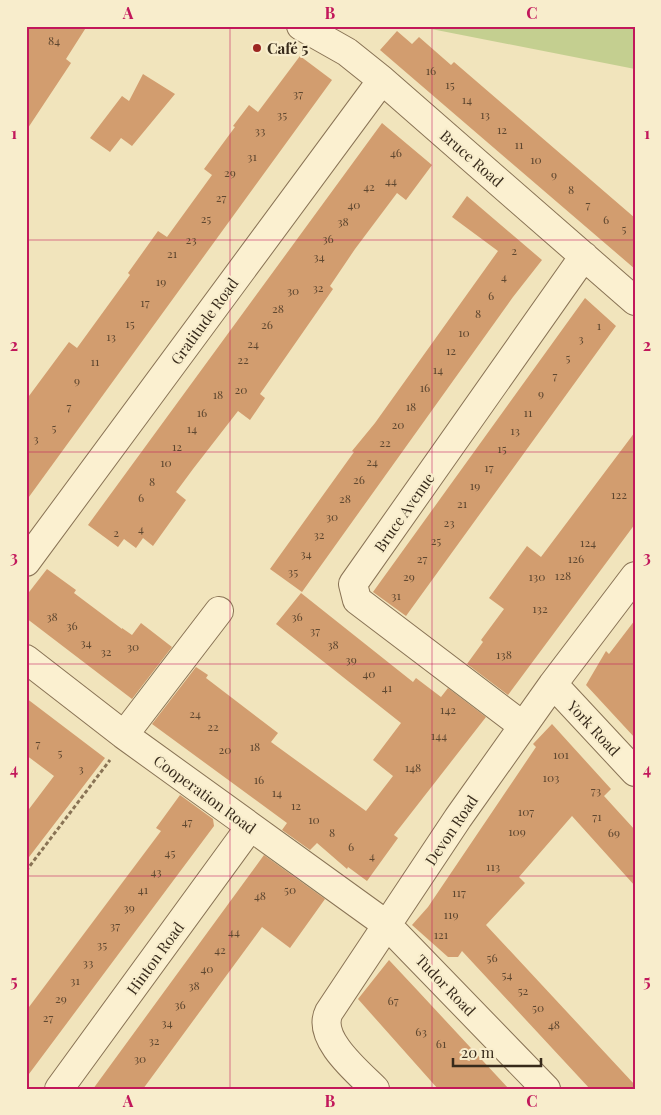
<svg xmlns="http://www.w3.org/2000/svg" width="661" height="1115" viewBox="0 0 661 1115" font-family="'Playfair Display',serif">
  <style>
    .green { fill: #c4cf90 }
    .building { fill: #d29d6f }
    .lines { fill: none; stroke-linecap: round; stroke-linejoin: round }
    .minor-casing { stroke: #897355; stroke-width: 30 }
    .path { stroke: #897355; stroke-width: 3; stroke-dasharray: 4 2.5; stroke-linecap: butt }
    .minor { stroke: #fbf0d0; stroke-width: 28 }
    .grid { fill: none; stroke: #c2185b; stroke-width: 1; stroke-opacity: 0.55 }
    .poi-dot { fill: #9c2621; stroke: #f8edcc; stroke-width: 2 }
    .labels { text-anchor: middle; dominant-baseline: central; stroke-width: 4.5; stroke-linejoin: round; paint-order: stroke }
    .number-label { font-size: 12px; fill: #5e4730 }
    .poi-label { font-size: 15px; font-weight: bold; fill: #372a1b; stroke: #f8edcc; text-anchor: start }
    .street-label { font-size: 15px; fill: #372a1b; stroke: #f8edcc }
    .neatline { fill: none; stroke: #c2185b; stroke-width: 2 }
    .grid-label { font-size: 16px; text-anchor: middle; font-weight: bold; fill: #c2185b }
  </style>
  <rect width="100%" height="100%" fill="#f1e4bc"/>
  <path class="green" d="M416 26H635V69Z"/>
  <path class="building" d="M26 26H87L66 59 71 63 26 131Z
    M397 31 412 44 419 37 451 65 454 62 635 218V269L380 50Z
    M300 56 332 80 26 501V400L69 342 77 348 130 275 128 273 158 231 167 237 212 175 204 169 235 127 233 126 249 105 258 112Z
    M143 74 175 94 132 146 121 138 110 152 90 138 122 96 129 101Z
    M382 123 432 165 406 200 397 193 355 249 330 286 333 289 260 394 265 398 250 420 238 411 193 469 176 492 186 500 153 546 143 538 136 548 124 539 118 547 88 525Z
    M467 196 542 260 513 297 302 592 270 569 354 452 352 451 375 423 498 251 452 217Z
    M585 298 616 326 406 616 373 592Z
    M635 432V524L508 695 467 664 483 642 481 640 504 609 489 598 527 546 541 557Z
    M47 569 76 590 74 593 122 629V628L132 635 141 623 172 647 132 699 26 618V596Z
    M301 593 413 682 416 678 441 697 448 688 486 717 394 835 398 838 367 881 348 867 347 869 317 843 310 850 282 830 287 823 152 724 196 667 208 675 206 678 278 733 271 742 366 811 393 776 373 760 401 723 276 624Z
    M635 620V738L586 685 606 651 609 654Z
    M26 698 105 758 26 861V813L54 776 26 755Z
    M552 724 611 789 604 796 635 830V886L572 816 519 877 525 883 486 925 635 1085V1089H590L462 951 458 957H448L412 925 428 907 536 747 533 744Z
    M180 795 213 819 214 826 26 1078V1011L161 831 156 828Z
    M264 855 325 899 290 948 262 927 143 1089H93Z
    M389 960 418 991 509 1089H438L358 999Z"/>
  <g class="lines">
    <defs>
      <path id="minor" d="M301 26 347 52 382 80 635 301
        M26 562 382 80
        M26 659 124 735 387 925 546 1089
        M553 684 635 772
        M523 726 357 600 353 584 584 256
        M124 735 219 611
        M59 1089 250 827
        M375 1089C358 1072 316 1038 329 1012L458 818 553 684 635 576"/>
    </defs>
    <use href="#minor" class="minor-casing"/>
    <path class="path" d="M26 871 110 760"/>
    <use href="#minor" class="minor"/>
  </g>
  <path class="grid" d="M230 26V1089M432 26V1089M26 240H635M26 452H635M26 664H635M26 876H635"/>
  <circle class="poi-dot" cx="257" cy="48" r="5"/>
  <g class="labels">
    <g class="number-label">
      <text x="54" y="40">84</text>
      <text x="431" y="70">16</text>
      <text x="450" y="84">15</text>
      <text x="298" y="93">37</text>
      <text x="467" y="99">14</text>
      <text x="282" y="114">35</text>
      <text x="485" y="114">13</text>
      <text x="502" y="129">12</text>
      <text x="260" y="130">33</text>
      <text x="519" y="144">11</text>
      <text x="396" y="152">46</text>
      <text x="252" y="156">31</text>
      <text x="536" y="159">10</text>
      <text x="230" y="172">29</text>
      <text x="554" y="174">9</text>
      <text x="391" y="180">44</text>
      <text x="369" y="186">42</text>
      <text x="571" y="189">8</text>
      <text x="221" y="197">27</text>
      <text x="354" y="204">40</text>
      <text x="588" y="204">7</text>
      <text x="206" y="218">25</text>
      <text x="606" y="219">6</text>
      <text x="343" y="221">38</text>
      <text x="624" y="228">5</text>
      <text x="328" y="238">36</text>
      <text x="191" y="239">23</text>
      <text x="514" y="250">2</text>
      <text x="172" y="253">21</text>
      <text x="319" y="256">34</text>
      <text x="504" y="276">4</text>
      <text x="161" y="281">19</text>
      <text x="318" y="287">32</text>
      <text x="293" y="290">30</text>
      <text x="491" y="295">6</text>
      <text x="145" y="302">17</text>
      <text x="278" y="308">28</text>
      <text x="478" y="313">8</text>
      <text x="130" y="323">15</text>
      <text x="267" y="324">26</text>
      <text x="599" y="325">1</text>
      <text x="464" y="332">10</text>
      <text x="111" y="336">13</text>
      <text x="581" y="338">3</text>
      <text x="253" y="343">24</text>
      <text x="451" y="350">12</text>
      <text x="568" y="357">5</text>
      <text x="243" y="359">22</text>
      <text x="95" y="361">11</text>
      <text x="438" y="369">14</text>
      <text x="555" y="375">7</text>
      <text x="77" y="380">9</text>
      <text x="425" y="387">16</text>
      <text x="241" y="389">20</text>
      <text x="541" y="393">9</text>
      <text x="218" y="394">18</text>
      <text x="69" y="406">7</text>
      <text x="411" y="406">18</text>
      <text x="202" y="412">16</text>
      <text x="528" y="412">11</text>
      <text x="398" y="424">20</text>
      <text x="54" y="427">5</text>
      <text x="192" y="428">14</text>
      <text x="515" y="430">13</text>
      <text x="36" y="438">3</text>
      <text x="385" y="442">22</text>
      <text x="177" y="446">12</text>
      <text x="502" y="448">15</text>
      <text x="372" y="461">24</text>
      <text x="166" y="462">10</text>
      <text x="489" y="467">17</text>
      <text x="359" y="479">26</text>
      <text x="152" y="481">8</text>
      <text x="475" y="485">19</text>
      <text x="619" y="494">122</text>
      <text x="141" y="497">6</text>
      <text x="345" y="498">28</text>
      <text x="462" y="503">21</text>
      <text x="332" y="516">30</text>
      <text x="449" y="522">23</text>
      <text x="141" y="528">4</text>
      <text x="116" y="532">2</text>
      <text x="319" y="534">32</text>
      <text x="436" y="540">25</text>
      <text x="588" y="542">124</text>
      <text x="306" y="553">34</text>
      <text x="422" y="558">27</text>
      <text x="576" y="558">126</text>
      <text x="293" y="571">35</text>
      <text x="563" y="575">128</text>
      <text x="409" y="576">29</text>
      <text x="537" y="576">130</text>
      <text x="396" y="595">31</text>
      <text x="540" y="608">132</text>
      <text x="52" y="616">38</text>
      <text x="297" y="616">36</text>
      <text x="72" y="625">36</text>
      <text x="315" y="630">37</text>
      <text x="86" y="642">34</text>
      <text x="333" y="644">38</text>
      <text x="133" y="646">30</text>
      <text x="106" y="651">32</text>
      <text x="504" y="654">138</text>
      <text x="351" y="659">39</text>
      <text x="369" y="673">40</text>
      <text x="387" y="687">41</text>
      <text x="448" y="709">142</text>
      <text x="195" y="713">24</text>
      <text x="213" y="726">22</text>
      <text x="439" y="735">144</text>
      <text x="38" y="743">7</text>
      <text x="255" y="746">18</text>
      <text x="225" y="749">20</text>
      <text x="60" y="752">5</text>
      <text x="561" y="754">101</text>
      <text x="413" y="767">148</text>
      <text x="81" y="768">3</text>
      <text x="551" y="777">103</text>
      <text x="259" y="779">16</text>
      <text x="596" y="790">73</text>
      <text x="277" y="792">14</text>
      <text x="296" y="805">12</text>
      <text x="526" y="811">107</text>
      <text x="597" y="816">71</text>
      <text x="314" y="819">10</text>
      <text x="187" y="821">47</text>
      <text x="517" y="831">109</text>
      <text x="332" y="832">8</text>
      <text x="614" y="832">69</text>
      <text x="351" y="846">6</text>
      <text x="170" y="852">45</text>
      <text x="372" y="855">4</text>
      <text x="493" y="866">113</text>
      <text x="156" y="871">43</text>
      <text x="143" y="889">41</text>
      <text x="290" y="889">50</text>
      <text x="459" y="892">117</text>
      <text x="260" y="895">48</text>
      <text x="129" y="907">39</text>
      <text x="451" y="914">119</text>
      <text x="115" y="925">37</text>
      <text x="234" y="931">44</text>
      <text x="441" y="934">121</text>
      <text x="102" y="944">35</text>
      <text x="220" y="949">42</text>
      <text x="492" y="957">56</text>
      <text x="88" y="962">33</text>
      <text x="207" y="968">40</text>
      <text x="507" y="974">54</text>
      <text x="75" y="980">31</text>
      <text x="194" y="985">38</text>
      <text x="523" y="990">52</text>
      <text x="61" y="998">29</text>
      <text x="393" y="1000">67</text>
      <text x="180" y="1004">36</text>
      <text x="538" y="1007">50</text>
      <text x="48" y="1017">27</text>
      <text x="167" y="1022">34</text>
      <text x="554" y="1024">48</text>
      <text x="421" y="1031">63</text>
      <text x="154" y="1040">32</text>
      <text x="441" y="1043">61</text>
      <text x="140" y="1058">30</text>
    </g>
    <g class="poi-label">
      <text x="267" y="48">Café 5</text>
    </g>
    <g class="street-label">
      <text transform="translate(472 158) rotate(41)">Bruce Road</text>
      <text transform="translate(204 321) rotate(-54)">Gratitude Road</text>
      <text transform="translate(404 512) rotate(-55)">Bruce Avenue</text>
      <text transform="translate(594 728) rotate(47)">York Road</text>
      <text transform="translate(205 794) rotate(36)">Cooperation Road</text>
      <text transform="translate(451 830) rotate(-56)">Devon Road</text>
      <text transform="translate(155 958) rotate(-54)">Hinton Road</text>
      <text transform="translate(446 985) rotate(46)">Tudor Road</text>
    </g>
  </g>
  <rect width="661" height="1115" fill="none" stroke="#f8edcc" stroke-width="55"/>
  <path d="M453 1058v8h88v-8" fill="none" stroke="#372a1b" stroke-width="2.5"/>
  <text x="461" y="1058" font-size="15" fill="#372a1b" stroke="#f8edcc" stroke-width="4" paint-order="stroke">20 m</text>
  <rect x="28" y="28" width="606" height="1060" class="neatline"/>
  <g class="grid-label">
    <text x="128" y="19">A</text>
    <text x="330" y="19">B</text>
    <text x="532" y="19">C</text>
    <text x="14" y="139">1</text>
    <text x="647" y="139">1</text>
    <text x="14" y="351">2</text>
    <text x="647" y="351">2</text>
    <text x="14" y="563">3</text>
    <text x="647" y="563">3</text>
    <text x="14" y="775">4</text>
    <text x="647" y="775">4</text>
    <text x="14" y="987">5</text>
    <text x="647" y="987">5</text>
    <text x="128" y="1107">A</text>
    <text x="330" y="1107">B</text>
    <text x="532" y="1107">C</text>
  </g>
</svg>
